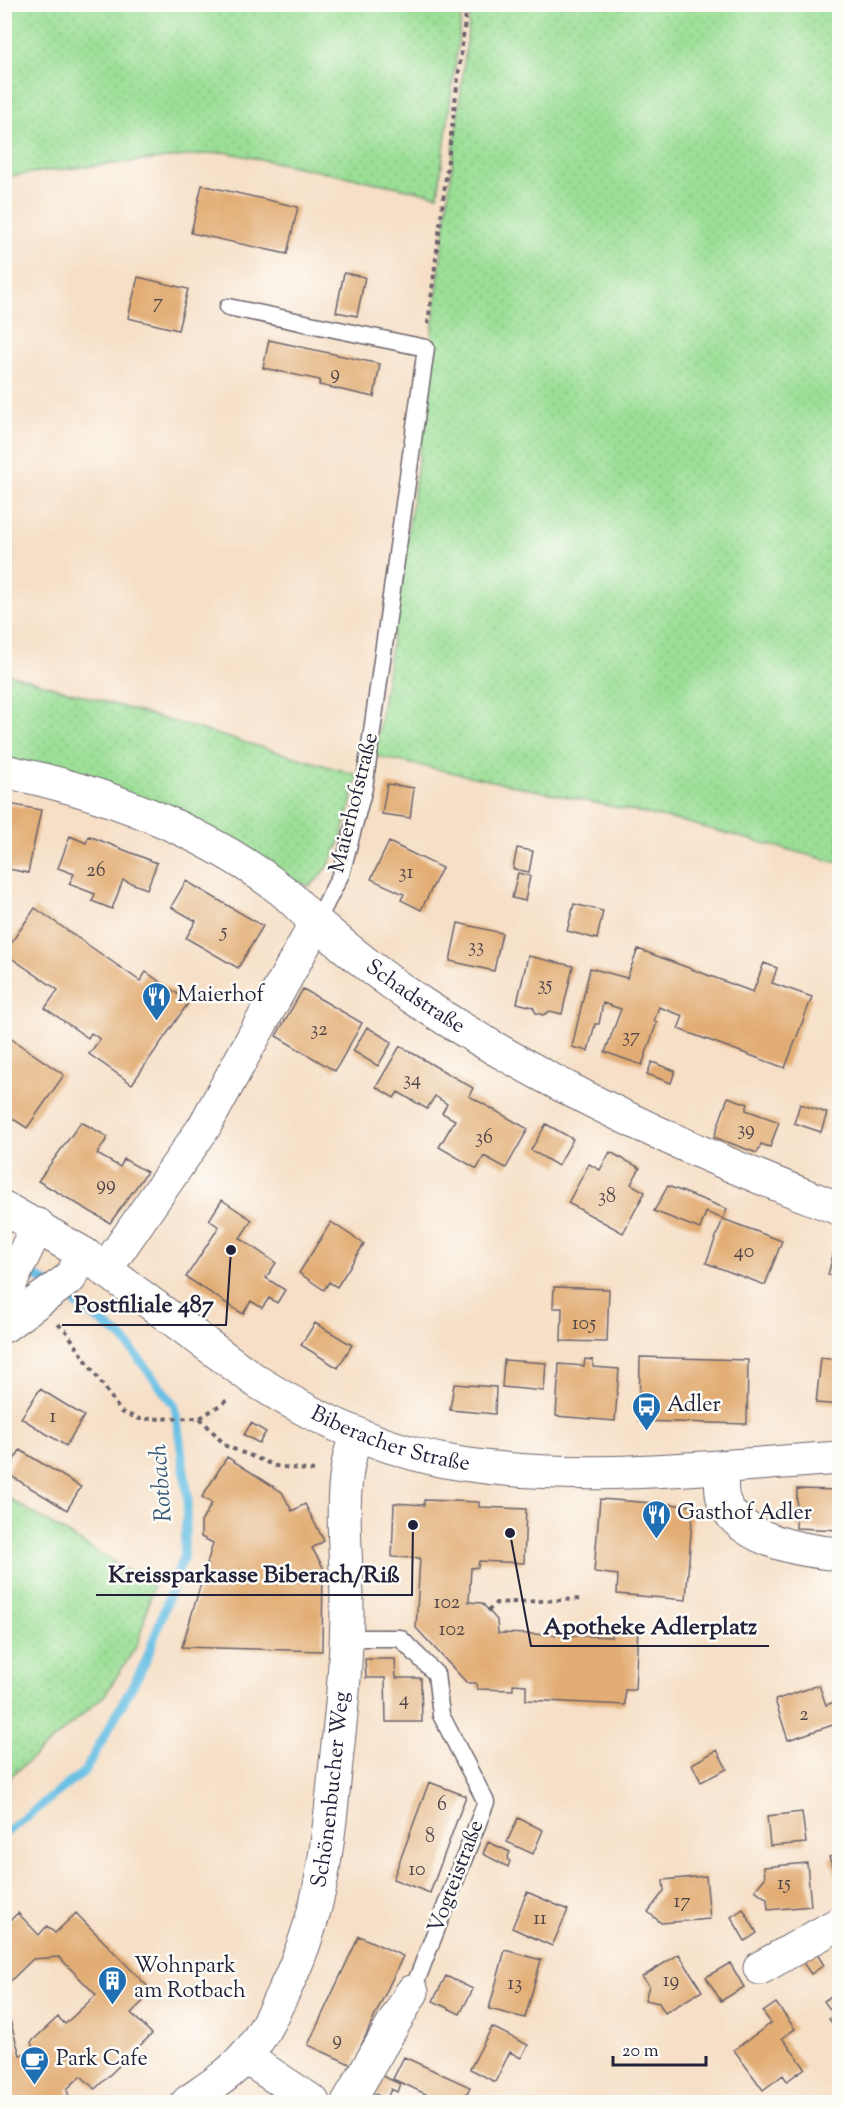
<svg xmlns="http://www.w3.org/2000/svg" width="844" height="2107" viewBox="0 0 844 2107" font-family="'Sorts Mill Goudy',serif">
  <style>
    .grass { fill: url(#grass-dots); stroke: #5e8068; stroke-width: 1.5 }
    .lines { fill: none; stroke-linecap: round; stroke-linejoin: round }
    .stream { stroke: #67c0e4; stroke-width: 9 }
    .building { fill: #e2ad75 }
    .service-casing { stroke: #6c646c; stroke-width: 19 }
    .minor-casing { stroke: #6c646c; stroke-width: 35 }
    .tertiary-casing { stroke: #6c646c; stroke-width: 35 }
    .path { stroke: #6c646c; stroke-width: 4; stroke-dasharray: 4.5 4.5; stroke-linecap: butt }
    .service { stroke: #fff; stroke-width: 16 }
    .minor { stroke: #fff; stroke-width: 33 }
    .tertiary { stroke: #fff; stroke-width: 33 }
    .labels { text-anchor: middle; dominant-baseline: central; stroke-width: 5; stroke-linejoin: round; paint-order: stroke }
    .number-label { font-size: 20px; fill: #52454a }
    .street-label { font-size: 22px; fill: #22223b; stroke: #fdfcf7 }
    .poi-label { font-size: 22px; fill: #22223b; stroke: #fdfcf7; text-anchor: start }
    .water-label { font-size: 24px; font-style: italic; fill: #3a5976; stroke: #fdfcf7 }
    .leader { fill: none; stroke: #22223b; stroke-width: 2 }
    .callout-dot { fill: #22223b; stroke: #fdfcf7; stroke-width: 2 }
    .callout-label { font-size: 24px; text-anchor: middle; font-weight: bold; fill: #22223b; stroke: #fdfcf7; stroke-width: 5; stroke-linejoin: round; paint-order: stroke }
  </style>
  <defs>
    <pattern id="grass-dots" width="8" height="8" patternUnits="userSpaceOnUse" patternTransform="scale(1.5)"><rect width="8" height="8" fill="#9bdf96"/><path d="M2 2h.1M6 6h.1" fill="none" stroke="#85bf82" stroke-width="1.8" stroke-linecap="round"/></pattern>
  </defs>
  <rect width="100%" height="100%" fill="#fdfcf7"/>
  <filter id="ink" filterUnits="userSpaceOnUse"><feTurbulence type="fractalNoise" baseFrequency=".0167" numOctaves="2"/><feDisplacementMap in="SourceGraphic" scale="12" xChannelSelector="R" yChannelSelector="G"/><feConvolveMatrix kernelMatrix="1 2 1 2 8 2 1 2 1" color-interpolation-filters="sRGB"/></filter>
  <filter id="wash" filterUnits="userSpaceOnUse"><feTurbulence type="fractalNoise" baseFrequency=".008" numOctaves="4" result="noise"/><feDisplacementMap in="SourceGraphic" scale="24" xChannelSelector="R" yChannelSelector="G"/><feGaussianBlur stdDeviation="1.35" result="paint"/><feColorMatrix in="noise" values="0 0 0 0 0 0 0 0 0 0 0 0 0 0 0 0 0 1.4 0 .05"/><feComposite in="paint" operator="in"/></filter>
  <g filter="url(#wash)">
    <rect width="100%" height="100%" fill="#f6dfc6"/>
    <path class="grass" d="M5 4 463 5 438 195 224 152 46 171 5 177Z
      M471 5H839V863L680 821 375 756 429 387 430 350Z
      M5 673 358 775C349 809 340 867 309 886L290 879 5 761Z
      M5 1496 153 1586 138 1644 104 1696 5 1781Z"/>
    <g class="lines">
      <path class="stream" d="M4 1256 50 1285
        M4 1834 85 1771 145 1663 183 1558 188 1498 175 1406 122 1337 62 1293"/>
    </g>
    <g id="blocks">
      <path class="building" d="M202 185 298 207 287 254 191 233Z
        M344 273 365 277 357 316 336 312Z
        M138 277 188 289 178 330 128 318Z
        M269 340 380 364 374 397 319 385 320 380 263 368Z
        M387 784 414 788 410 818 382 814Z
        M4 803 41 810 28 873 4 868Z
        M70 836 86 843 89 836 157 863 147 889 123 880 112 909 92 901 95 894 69 884 74 874 58 868Z
        M389 842 442 868 421 910 401 900 404 894 371 879Z
        M517 848 533 851 529 872 513 869Z
        M518 873 530 876 525 901 512 898Z
        M186 881 263 926 238 968 186 938 196 921 171 907Z
        M574 904 603 911 597 939 567 931Z
        M35 908 140 981 146 972 189 1002 132 1084 89 1054 100 1039 91 1033 88 1038 45 1008 58 990 4 953Z
        M458 923 502 933 494 971 450 961Z
        M638 949 753 992 764 963 777 968 772 983 812 997 785 1068 678 1029 683 1016 659 1007 654 1021 657 1022 642 1065 605 1052 621 1009 603 1003 599 1024H595L588 1051 572 1047 590 968 627 978Z
        M528 956 573 966 562 1014 550 1011 543 1015 536 1013 533 1007 517 1003Z
        M303 989 362 1023 335 1071 276 1036Z
        M367 1027 392 1042 378 1066 353 1051Z
        M4 1034 64 1075 27 1128 4 1113Z
        M400 1046 473 1088 469 1096 528 1129 506 1168 484 1156 477 1169 439 1147 455 1120 442 1113 447 1104 435 1096 427 1109 398 1092 394 1098 376 1087Z
        M652 1062 675 1071 671 1083 647 1074Z
        M728 1097 748 1104 746 1110 779 1122 770 1147 761 1144 757 1153 714 1137Z
        M800 1104 827 1113 821 1132 794 1123Z
        M81 1122 108 1137 97 1154 120 1167 124 1159 147 1172 110 1223 38 1181Z
        M546 1124 573 1139 558 1166 531 1150Z
        M610 1152 640 1168 631 1184 645 1192 623 1233 568 1203 589 1164 600 1170Z
        M668 1186 727 1209 723 1219 706 1212 700 1229 654 1211Z
        M222 1200 252 1220 240 1238 276 1263 266 1278 285 1290 277 1303 269 1298 262 1308 251 1301 243 1314 186 1277 219 1227 209 1220Z
        M723 1219 782 1241 765 1285 706 1263Z
        M331 1222 364 1244 337 1287 329 1282 324 1290 299 1273Z
        M836 1244 840 1245V1278L828 1275Z
        M554 1287 609 1289 607 1342 561 1341 562 1308H553Z
        M315 1323 352 1345 338 1368 301 1345Z
        M640 1357 748 1360 747 1424 639 1421Z
        M821 1358 840 1360V1405L816 1403Z
        M585 1359 593 1360V1367L619 1369 615 1421 556 1416 559 1364 584 1366Z
        M504 1360 546 1363 544 1391 502 1387Z
        M454 1384 496 1387 495 1414 450 1410Z
        M40 1389 84 1416 66 1446 21 1418Z
        M251 1423 266 1432 259 1443 244 1435Z
        M20 1450 81 1487 67 1510 6 1473Z
        M227 1457 282 1492 292 1511 305 1504 324 1541 312 1548 323 1567 322 1651 182 1647 213 1543 201 1537V1522L212 1503 202 1497Z
        M797 1489 840 1490V1530L796 1528Z
        M600 1499 693 1506 686 1600 617 1594 618 1575 594 1572Z
        M424 1500 479 1502V1507L526 1509 524 1563 479 1561 478 1567 471 1568 469 1602 482 1603 497 1620 498 1633 612 1637V1627L638 1628 635 1690H625V1705L526 1700V1685L513 1684V1690L477 1689 476 1683H467L416 1628 420 1558 392 1557 394 1503 424 1505Z
        M365 1659H395L396 1678H421L422 1722H386L385 1678H366Z
        M819 1685 826 1705 840 1700V1744L833 1725 788 1740 775 1700Z
        M717 1750 727 1769 701 1782 692 1764Z
        M429 1782 466 1796 430 1893 393 1879Z
        M802 1812 806 1843 770 1846 767 1816Z
        M518 1818 543 1830 533 1854 507 1842Z
        M488 1842 510 1852 507 1859 510 1861 508 1867 483 1854Z
        M840 1854V1885H839L829 1857Z
        M807 1863 811 1906 768 1910 767 1899 755 1890 765 1878 764 1867Z
        M706 1876 710 1919 661 1923 648 1912 664 1891 663 1880Z
        M527 1892 568 1910 552 1946 512 1928Z
        M743 1909 757 1933 745 1941 731 1917Z
        M18 1913 39 1935 47 1926 55 1933 76 1913 153 1992 131 2013 152 2034 95 2089 81 2076 67 2089 70 2102H4V2000L20 2055 34 2051 31 2042 58 2017 65 2024 96 1995 59 1957 33 1959 4 1987V1926Z
        M359 1936 403 1956 352 2065 308 2045Z
        M505 1950 541 1960 525 2018 489 2009Z
        M815 1951 824 1965 811 1974 801 1960Z
        M679 1954 702 1991 665 2013 659 2003 645 2000 649 1986 642 1977Z
        M730 1963 744 1987 721 2001 706 1977Z
        M446 1976 473 1989 460 2014 433 2001Z
        M840 1990V2033L829 2019 834 2015 824 2001Z
        M776 2003 795 2029 782 2038 805 2068 787 2081 783 2075 763 2090 734 2050 771 2023 763 2012Z
        M492 2027 528 2045 521 2058 510 2052 495 2082 470 2069Z
        M404 2057 470 2087 463 2102H443L393 2079Z
        M378 2074 400 2084 397 2092 391 2089 387 2099 370 2092Z
        M424 2095 439 2102H420Z
        M716 2096 721 2102H706Z"/>
    </g>
  </g>
  <g filter="url(#ink)">
    <use href="#blocks" fill-opacity="0" stroke="#6c646c" stroke-width="1.5"/>
    <g class="lines">
      <defs>
        <path id="service" d="M228 307 426 348 364 788 341 874 316 923
          M347 1638H400L436 1674 441 1715 486 1802 412 1992"/>
        <g id="minor">
          <path id="s1" d="M4 771C102 791 203 829 283 891 295 901 306 914 318 924 351 953 387 981 424 1005 553 1089 695 1154 840 1209"/>
          <path d="M105 1270 204 1127 316 923"/>
          <path d="M721 1467C722 1477 720 1495 725 1504 743 1541 803 1551 840 1554"/>
          <path d="M760 1968 840 1923"/>
          <path d="M245 2057 313 2102"/>
          <path id="s2" d="M188 2102C208 2088 229 2075 245 2057 260 2040 270 2019 280 1999 320 1921 327 1857 335 1772 341 1716 347 1661 347 1604 347 1551 336 1483 357 1434"/>
          <path d="M348 2102 412 1992"/>
        </g>
        <g id="tertiary">
          <path id="s3" d="M4 1208 84 1254 256 1381C318 1420 388 1453 462 1464 588 1483 713 1466 840 1458"/>
          <path d="M4 1296 38 1225"/>
          <path d="M4 1326 70 1278 84 1254"/>
        </g>
      </defs>
      <use href="#service" class="service-casing"/>
      <use href="#minor" class="minor-casing"/>
      <use href="#tertiary" class="tertiary-casing"/>
      <path class="path" d="M839 4 840 5
        M428 324 467 4
        M58 1324 66 1331 121 1412 140 1419 200 1418 229 1399
        M200 1418 226 1446 276 1466 315 1471
        M488 1611 496 1603 582 1599"/>
      <use href="#service" class="service"/>
      <use href="#minor" class="minor"/>
      <use href="#tertiary" class="tertiary"/>
    </g>
  </g>
  <defs>
    <symbol id="restaurant-pin" viewBox="-11 -11 22 30"><path d="M0 17L-7.5 6A9.5 9.5 0 1 1 7.5 6Z" fill="#1f6fb2" stroke="#fdfcf7"/><path d="M-5-6h1v4h1v-4h1v4h1v-4h1v5L-1.5 .5V6h-2V.5L-5-1ZM5-6V6H3V1.5H1.5Q1.5-4 5-6Z" fill="#fff"/></symbol>
    <symbol id="bus-pin" viewBox="-11 -11 22 30"><path d="M0 17L-7.5 6A9.5 9.5 0 1 1 7.5 6Z" fill="#1f6fb2" stroke="#fdfcf7"/><path d="M-5-6H5V4H4V6H2V4H-2V6H-4V4H-5ZM-3.5-4V0h7V-4ZM-3.5 1.2v1.5H-2V1.2ZM2 1.2v1.5H3.5V1.2Z" fill="#fff"/></symbol>
    <symbol id="building-pin" viewBox="-11 -11 22 30"><path d="M0 17L-7.5 6A9.5 9.5 0 1 1 7.5 6Z" fill="#1f6fb2" stroke="#fdfcf7"/><path d="M-4-6H4V6H1V3H-1V6H-4ZM-2.5-4.3h1.7v1.8h-1.7ZM.8-4.3h1.7v1.8H.8ZM-2.5-1h1.7V.8h-1.7ZM.8-1h1.7V.8H.8Z" fill="#fff"/></symbol>
    <symbol id="cafe-pin" viewBox="-11 -11 22 30"><path d="M0 17L-7.5 6A9.5 9.5 0 1 1 7.5 6Z" fill="#1f6fb2" stroke="#fdfcf7"/><path d="M-5.5-4.5H6V0H3Q3 3.5 0 3.5H-2.5Q-5.5 3.5-5.5 0ZM3-3.2v2h1.7v-2ZM-6 4.5H4V6H-6Z" fill="#fff"/></symbol>
  </defs>
  <g fill-rule="evenodd">
    <use href="#restaurant-pin" x="140" y="980" width="33" height="45"/>
    <use href="#bus-pin" x="630" y="1390" width="33" height="45"/>
    <use href="#restaurant-pin" x="640" y="1498" width="33" height="45"/>
    <use href="#building-pin" x="96" y="1964" width="33" height="45"/>
    <use href="#cafe-pin" x="18" y="2044" width="33" height="45"/>
  </g>
  <g class="labels">
    <g class="number-label">
      <text x="158" y="303">7</text>
      <text x="335" y="374">9</text>
      <text x="96" y="871">26</text>
      <text x="406" y="873">31</text>
      <text x="224" y="932">5</text>
      <text x="476" y="947">33</text>
      <text x="545" y="985">35</text>
      <text x="319" y="1030">32</text>
      <text x="631" y="1037">37</text>
      <text x="412" y="1080">34</text>
      <text x="746" y="1130">39</text>
      <text x="484" y="1138">36</text>
      <text x="106" y="1185">99</text>
      <text x="607" y="1197">38</text>
      <text x="744" y="1252">40</text>
      <text x="584" y="1324">105</text>
      <text x="53" y="1417">1</text>
      <text x="447" y="1603">102</text>
      <text x="452" y="1630">102</text>
      <text x="404" y="1700">4</text>
      <text x="804" y="1715">2</text>
      <text x="442" y="1805">6</text>
      <text x="430" y="1837">8</text>
      <text x="417" y="1870">10</text>
      <text x="784" y="1884">15</text>
      <text x="682" y="1902">17</text>
      <text x="540" y="1919">11</text>
      <text x="671" y="1981">19</text>
      <text x="515" y="1984">13</text>
      <text x="337" y="2040">9</text>
    </g>
    <g class="street-label">
      <text transform="translate(355 803) rotate(-76)">Maierhofstraße</text>
      <text stroke="none"><textPath href="#s1" startOffset="476">Schadstraße</textPath></text>
      <text stroke="none"><textPath href="#s3" startOffset="454">Biberacher Straße</textPath></text>
      <text stroke="none"><textPath href="#s2" startOffset="358">Schönenbucher Weg</textPath></text>
      <text transform="translate(457 1877) rotate(-69)">Vogteistraße</text>
    </g>
    <g class="poi-label">
      <text x="177" y="996">Maierhof</text>
      <text x="667" y="1406">Adler</text>
      <text x="677" y="1514">Gasthof Adler</text>
      <text x="134" y="1967">Wohnpark<tspan x="134" dy="25">am Rotbach</tspan></text>
      <text x="56" y="2060">Park Cafe</text>
    </g>
    <g class="water-label">
      <text transform="translate(162 1483) rotate(-94)">Rotbach</text>
    </g>
  </g>
  <path class="leader" d="M231 1250L226 1325H62M413 1525L412 1595H96M510 1533L531 1646H769"/>
  <g class="callout-dot">
    <circle cx="231" cy="1250" r="6"/>
    <circle cx="413" cy="1525" r="6"/>
    <circle cx="510" cy="1533" r="6"/>
  </g>
  <g class="callout-label">
    <text x="144" y="1312">Postfiliale 487</text>
    <text x="254" y="1582">Kreissparkasse Biberach/Riß</text>
    <text x="650" y="1634">Apotheke Adlerplatz</text>
  </g>
  <rect width="844" height="2107" fill="none" stroke="#fdfcf7" stroke-width="24"/>
  <path d="M613 2056v9h93v-9" fill="none" stroke="#22223b" stroke-width="3"/>
  <text x="622" y="2056" font-size="18" fill="#22223b" stroke="#fdfcf7" stroke-width="4.5" paint-order="stroke">20 m</text>
</svg>
